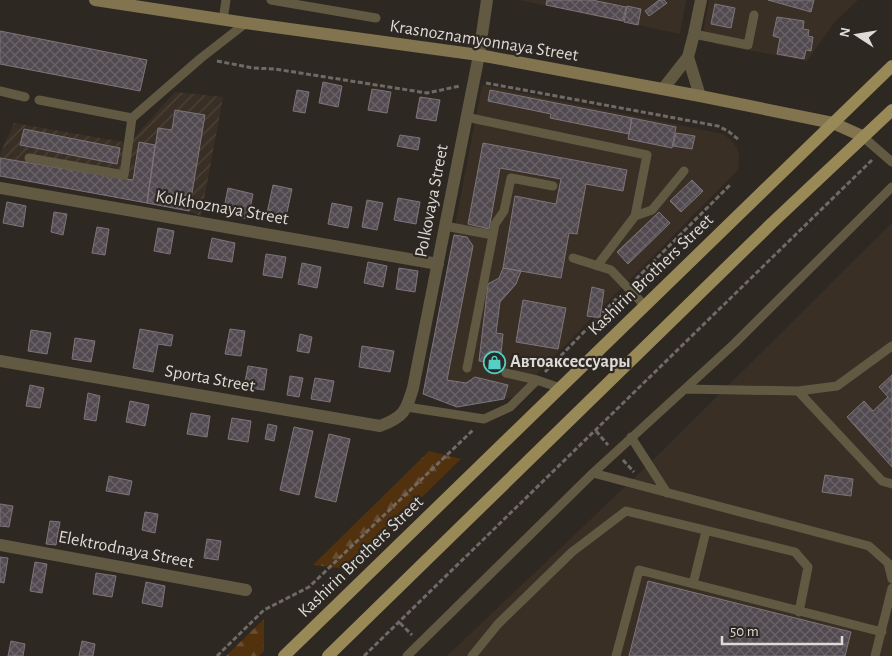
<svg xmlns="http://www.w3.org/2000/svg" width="892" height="656" viewBox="0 0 892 656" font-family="'Alegreya Sans',sans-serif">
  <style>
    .built { fill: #3a2f25 }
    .industrial { fill: url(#industrial-furrows) }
    .forest { fill: url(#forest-firs) }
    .building { fill: url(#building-cross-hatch); stroke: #7d757b }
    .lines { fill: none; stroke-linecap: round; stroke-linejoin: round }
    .path { stroke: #706a66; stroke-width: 3; stroke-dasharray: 5 2.5; stroke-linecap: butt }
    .lane { stroke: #615942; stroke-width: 9 }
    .street { stroke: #615942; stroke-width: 12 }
    .secondary { stroke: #81744e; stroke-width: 12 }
    .primary { stroke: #998957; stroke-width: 12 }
    .labels { text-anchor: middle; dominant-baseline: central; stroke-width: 4.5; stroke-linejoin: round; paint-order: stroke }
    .street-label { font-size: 18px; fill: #dedad6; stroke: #2e2823 }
    .poi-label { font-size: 18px; font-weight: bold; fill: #dedad6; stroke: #2e2823; text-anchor: start }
  </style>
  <defs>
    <pattern id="industrial-furrows" width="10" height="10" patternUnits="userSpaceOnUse" patternTransform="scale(1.25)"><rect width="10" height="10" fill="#3a2f25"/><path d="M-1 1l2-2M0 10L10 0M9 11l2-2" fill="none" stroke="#4d433a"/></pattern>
    <pattern id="forest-firs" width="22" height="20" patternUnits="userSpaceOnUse" patternTransform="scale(1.25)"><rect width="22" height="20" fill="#51310e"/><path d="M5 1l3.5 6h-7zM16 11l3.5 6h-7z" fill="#6a4e30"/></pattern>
    <pattern id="building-cross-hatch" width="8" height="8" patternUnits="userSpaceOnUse" patternTransform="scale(1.25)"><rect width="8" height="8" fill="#514a50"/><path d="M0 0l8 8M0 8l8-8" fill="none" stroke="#6a6468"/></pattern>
  </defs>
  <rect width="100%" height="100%" fill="#2e2823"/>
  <path class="built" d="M519 0H686L680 34Z
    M709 0H858L834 23 807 61 715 44 707 39 703 32Z
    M482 85 723 134 731 140 737 148 739 155 738 170 514 397 457 407 423 394Z
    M892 223V656H447L650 463Z"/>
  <path class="industrial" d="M175 92 223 97 201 216 188 211 0 176V154L14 123 129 143Z"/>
  <path class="forest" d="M429 451 461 459 348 569 313 565Z
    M264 619V651L259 656H226Z"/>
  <path class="building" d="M547 0H592L626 7 623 21 546 5Z
    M659 0H664L667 3 649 16 645 11Z
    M768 0H814L811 12Z
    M715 4 735 8 731 28 711 24Z
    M627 6 641 9 638 25 624 22Z
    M777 17 804 21 803 29 809 30 808 36 813 37 811 51 806 50 804 59 777 54 780 38 773 36Z
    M0 31 147 60 140 91 0 64Z
    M323 82 342 86 338 107 319 103Z
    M372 89 391 92 387 113 368 110Z
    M297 90 309 92 305 113 293 111Z
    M490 90 632 118 629 134 550 118 551 114 488 101Z
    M420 97 440 100 436 121 416 118Z
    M175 110 205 115 189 211 147 203 158 128 172 130Z
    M632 118 676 127 672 148 628 139Z
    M24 129 120 148 117 164 20 145Z
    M676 133 695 136 692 149 673 146Z
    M400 135 420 138 418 150 397 146Z
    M139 142 155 145 147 203 0 176V158L133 180Z
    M483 143 627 170 623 191 586 184 577 234 569 233 561 278 503 268 515 196 556 204 561 179 500 168 489 229 468 224Z
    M692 180 703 191 681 212 670 201Z
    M273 185 292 189 286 217 267 213Z
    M228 188 253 194 248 219 223 213Z
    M398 198 420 202 416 224 394 220Z
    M367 200 383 203 377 230 362 227Z
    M7 202 26 206 23 227 3 223Z
    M332 203 352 207 348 228 328 224Z
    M54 212 67 214 63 235 51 232Z
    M659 212 670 223 628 264 617 252Z
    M97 227 109 229 105 255 92 253Z
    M158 228 174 231 170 254 154 251Z
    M454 235 467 237 473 246 447 380 466 383 475 377 508 385 504 399 457 407 423 394Z
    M212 238 235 243 232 262 208 258Z
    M266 254 286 257 282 278 263 275Z
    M368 262 387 266 383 287 364 283Z
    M302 263 321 267 317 288 298 284Z
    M399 268 418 271 415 292 396 289Z
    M503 268 521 271 516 284 500 302 496 333 503 334 500 363 479 361 488 284 499 278Z
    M592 287 604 290 600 318 587 316Z
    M523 300 566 308 558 349 516 342Z
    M140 329 173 335 171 346 158 344 153 372 133 368Z
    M230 329 245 331 241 356 225 354Z
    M31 330 51 333 47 354 28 351Z
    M300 334 312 337 309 353 297 351Z
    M75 338 95 341 91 362 72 359Z
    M362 346 394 351 390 372 359 367Z
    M248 366 267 369 264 390 244 387Z
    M892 375V467L847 417 864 401 873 411 888 397 879 387Z
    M290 376 303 378 299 397 287 395Z
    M315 378 334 381 330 402 311 399Z
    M30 385 44 388 40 408 26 406Z
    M88 393 100 396 96 421 84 419Z
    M130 401 149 405 145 426 126 422Z
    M191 413 210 416 207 437 187 434Z
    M232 418 251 421 248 442 228 439Z
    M268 424 277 426 274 441 265 439Z
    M294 427 313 431 299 495 280 490Z
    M329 434 350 439 336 502 315 497Z
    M825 475 853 479 851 496 822 492Z
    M109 476 132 481 129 495 106 491Z
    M0 504 13 506 9 527 0 526Z
    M145 512 158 514 155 533 142 530Z
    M50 521 60 522 56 545 46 544Z
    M207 539 221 541 218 560 204 558Z
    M0 557 8 558 4 583 0 582Z
    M35 562 47 564 42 593 30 591Z
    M96 573 116 576 112 597 93 594Z
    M648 581 851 632 845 656H629Z
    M146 582 165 586 162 607 142 603Z
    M11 641 25 644 23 656H8Z
    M82 641 95 644 93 656H79Z"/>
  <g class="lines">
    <path class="path" d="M217 61 253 68 275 69 427 93 460 86
      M486 83 718 126 728 131 739 140
      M636 279 731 184
      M545 372 619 296
      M596 431 608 445
      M623 460 634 472
      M400 623 412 635
      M217 656 264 610 309 587 473 430
      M364 656 872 160"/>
    <path class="lane" d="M271 0 376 18
      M223 20 226 0
      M694 34 748 45 754 15
      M0 91 25 97
      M39 100 132 118 201 58 246 23
      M466 117 647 155 635 216
      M862 136 892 162
      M29 158 124 175 132 118
      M445 226 493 235 467 368
      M493 235 495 224 504 211 511 178 553 186
      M573 258 611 270 645 306
      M597 266 635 216 652 210 684 171
      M506 373 537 380 560 388
      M685 389 798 391 837 386 892 346
      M798 391 882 481 892 484
      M407 407 484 419 510 407 537 380
      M631 437 667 493
      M593 473 869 546 888 563 892 579
      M693 584 706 531
      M407 656 593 473 734 344 892 187
      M472 656 498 624 572 552 626 511 795 552 808 567 799 612
      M616 656 639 570 882 632
      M875 656 892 588"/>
    <path class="street" d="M688 57 700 96
      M663 89 688 57 694 34 701 0
      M0 188 438 264
      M0 361 380 426C404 417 406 411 413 388L479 55 487 0
      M0 545 246 590"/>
    <path class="secondary" d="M95 0 246 23 479 55 700 96 833 123 862 136"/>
    <path class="primary" d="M284 656 892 66
      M328 656 772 223 892 110"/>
  </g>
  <defs>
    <symbol id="shop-ring" viewBox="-11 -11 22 22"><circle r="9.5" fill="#2e2823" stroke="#55cec4" stroke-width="1.5"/><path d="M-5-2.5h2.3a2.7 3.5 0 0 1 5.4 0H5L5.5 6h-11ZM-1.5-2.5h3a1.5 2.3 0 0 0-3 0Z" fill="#55cec4"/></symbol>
  </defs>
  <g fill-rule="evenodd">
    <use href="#shop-ring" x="482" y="350" width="25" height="25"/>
  </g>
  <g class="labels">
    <g class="street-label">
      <text transform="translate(484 41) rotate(9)">Krasnoznamyonnaya Street</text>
      <text transform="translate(432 201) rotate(-79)">Polkovaya Street</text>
      <text transform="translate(222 208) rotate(10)">Kolkhoznaya Street</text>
      <text transform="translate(651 275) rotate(-44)">Kashirin Brothers Street</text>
      <text transform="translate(210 379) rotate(10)">Sporta Street</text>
      <text transform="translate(126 550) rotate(11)">Elektrodnaya Street</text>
      <text transform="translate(361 557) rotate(-44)">Kashirin Brothers Street</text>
    </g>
    <g class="poi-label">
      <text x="510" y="362">Автоаксессуары</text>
    </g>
  </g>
  <g transform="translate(857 35) rotate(282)" stroke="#2e2823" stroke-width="4" paint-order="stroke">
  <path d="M0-4L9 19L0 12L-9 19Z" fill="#dedad6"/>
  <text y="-8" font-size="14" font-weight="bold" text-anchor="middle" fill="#dedad6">N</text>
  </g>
  <path d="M722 636v8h120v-8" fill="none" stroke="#dedad6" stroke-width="2.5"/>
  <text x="730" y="636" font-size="15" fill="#dedad6" stroke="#2e2823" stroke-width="4" paint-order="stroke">50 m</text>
</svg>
